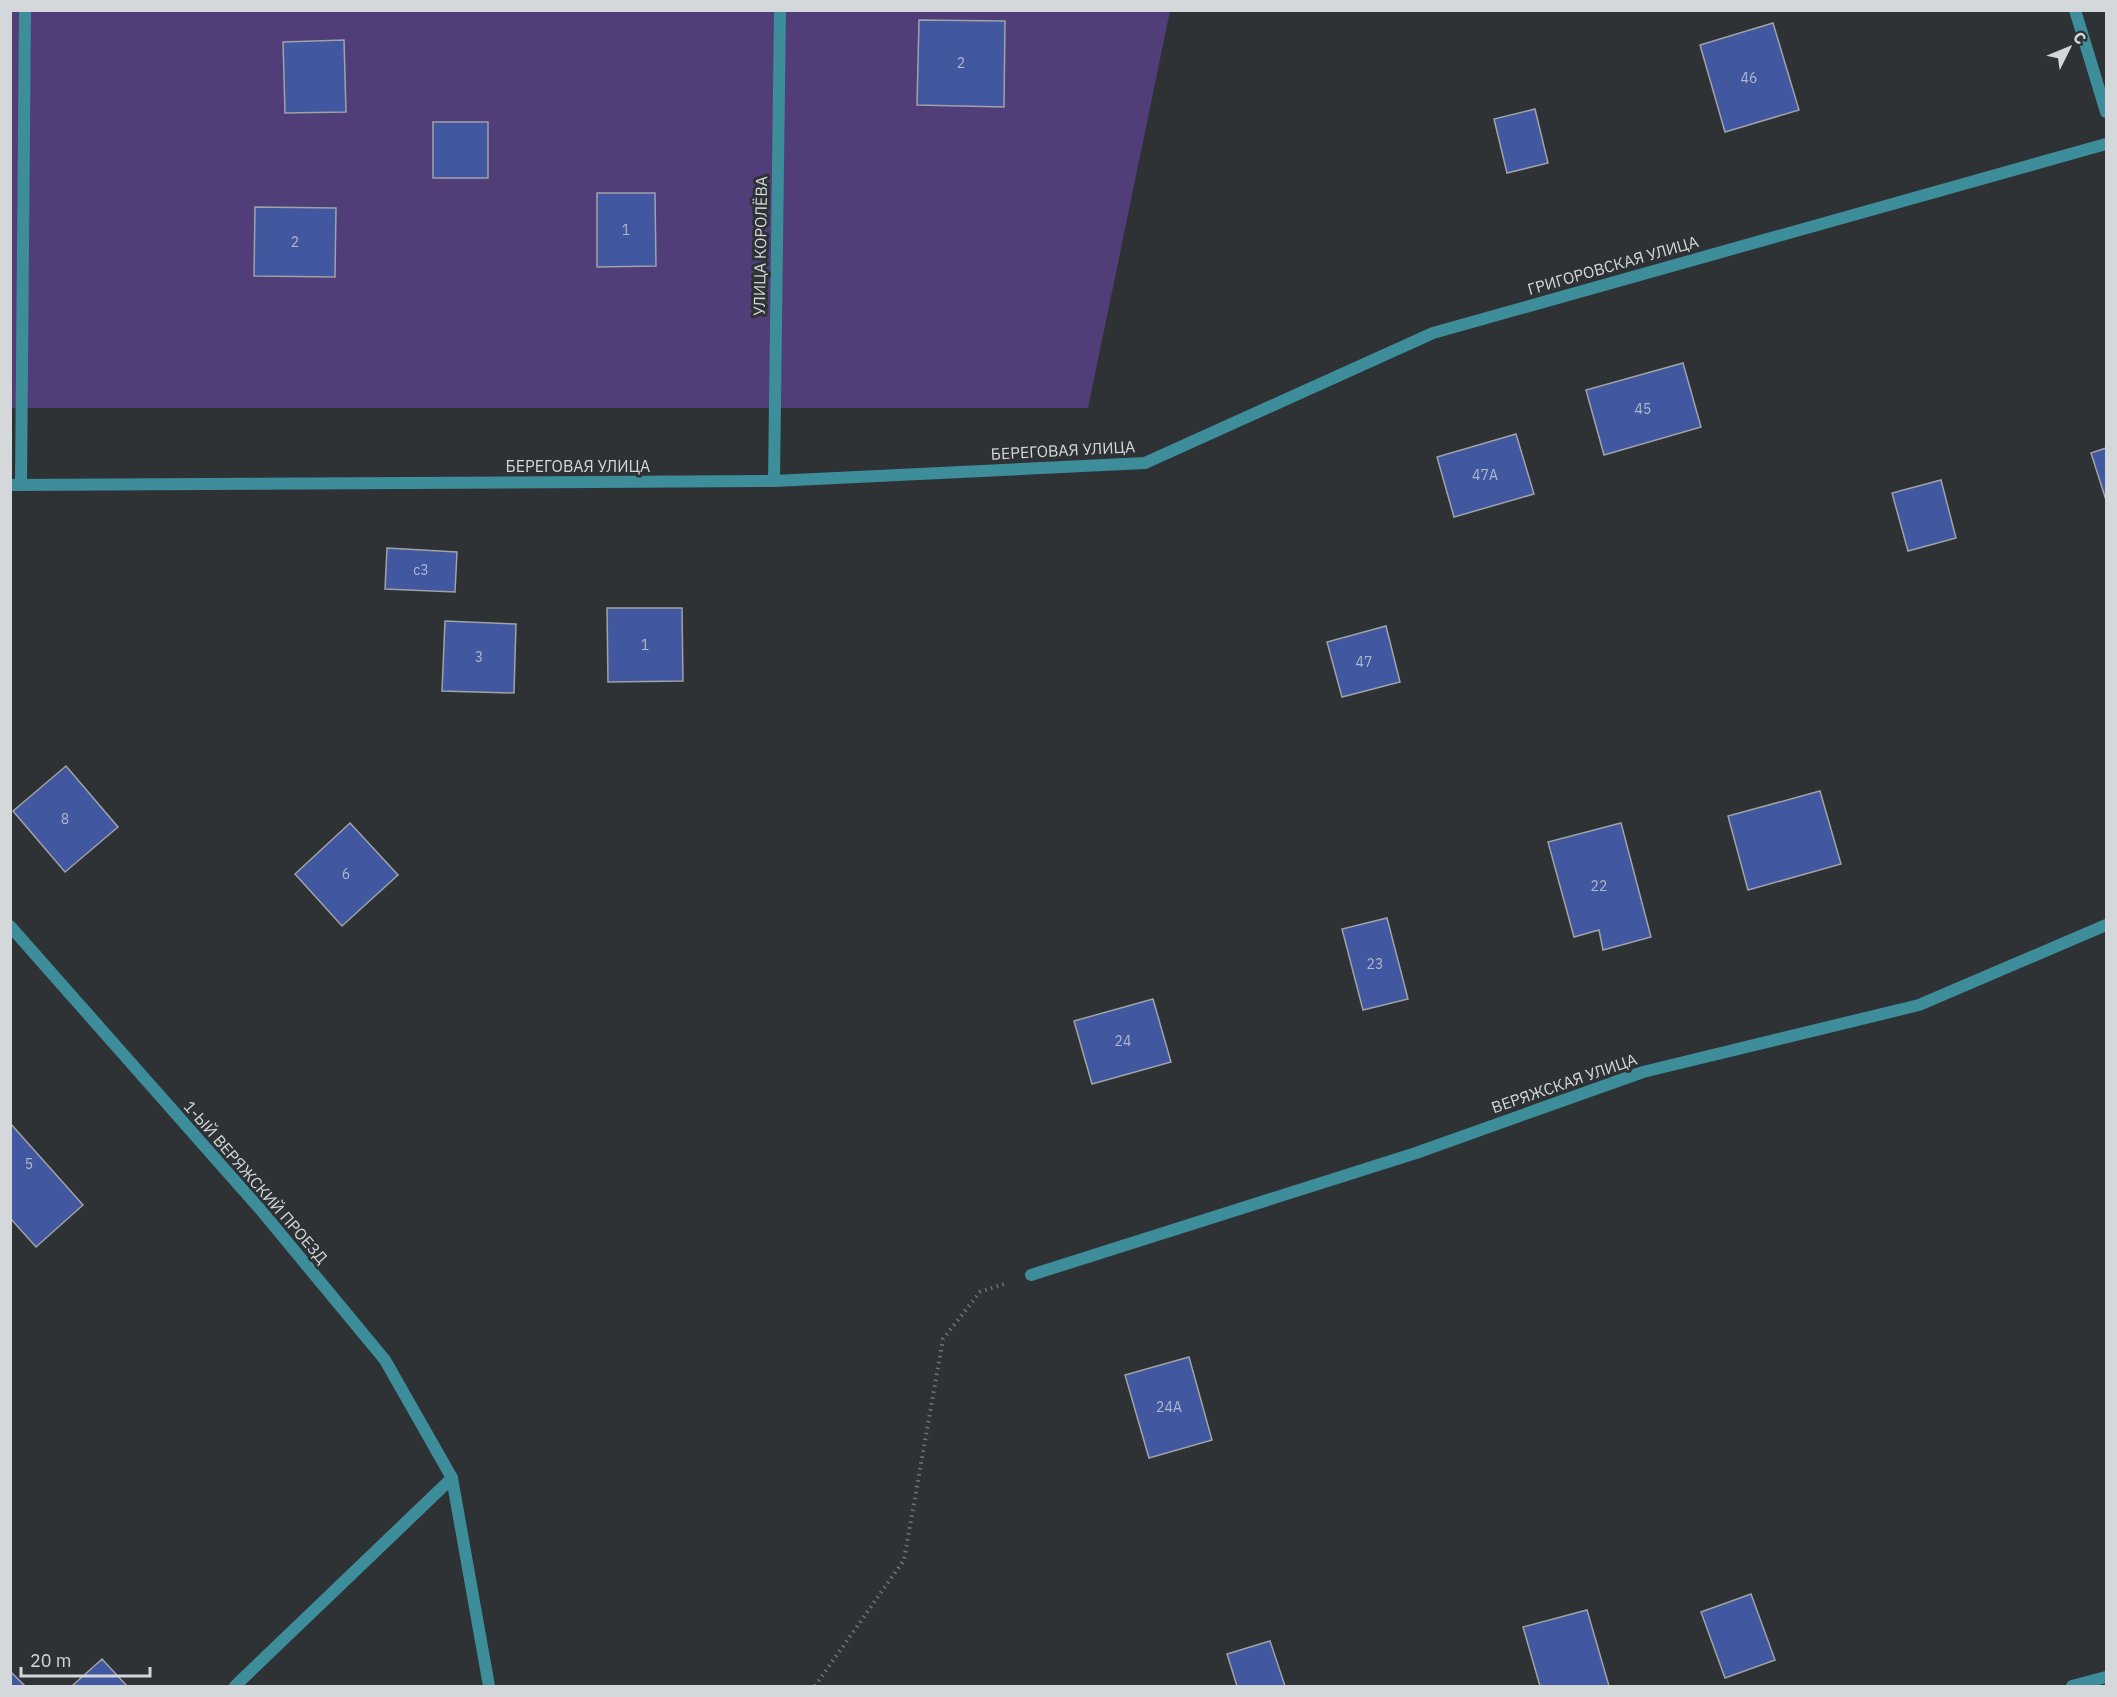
<svg xmlns="http://www.w3.org/2000/svg" width="2117" height="1697" viewBox="0 0 2117 1697" font-family="'IBM Plex Sans',sans-serif">
  <style>
    .green { fill: #513d78 }
    .building { fill: #41579f; stroke: #a0a2a7; stroke-width: 1.5 }
    .lines { fill: none; stroke-linecap: round; stroke-linejoin: round }
    .path { stroke: #6f7375; stroke-width: 4; stroke-dasharray: 1.5 4.5; stroke-linecap: butt }
    .lane { stroke: #3d8d9b; stroke-width: 12 }
    .street { stroke: #3d8d9b; stroke-width: 12 }
    .labels { text-anchor: middle; dominant-baseline: central; stroke-width: 6; stroke-linejoin: round; paint-order: stroke }
    .number-label { font-size: 14px; fill: #b0b8cb }
    .street-label { font-size: 16px; fill: #d5d8da; stroke: #2e3235 }
  </style>
  <rect width="100%" height="100%" fill="#2e3235"/>
  <path class="green" d="M10 11H1170L1088 408H11Z"/>
  <path class="building" d="M919 20 1005 21 1004 107 917 105Z
    M1773 23 1799 110 1725 132 1700 45Z
    M344 40 346 112 285 113 283 42Z
    M1535 109 1548 163 1507 173 1494 119Z
    M433 122H488V178H433Z
    M597 193H655L656 266 597 267Z
    M255 207 336 208 335 277 254 276Z
    M1683 363 1701 427 1604 455 1586 390Z
    M1516 434 1534 494 1454 517 1437 457Z
    M2106 448V500L2091 453Z
    M1941 480 1956 538 1908 551 1892 493Z
    M387 548 457 552 455 592 385 589Z
    M607 608H682L683 681 608 682Z
    M445 621 516 624 514 693 442 691Z
    M1386 626 1400 682 1342 697 1327 642Z
    M66 766 118 827 65 872 13 811Z
    M1820 791 1841 864 1748 890 1728 816Z
    M350 823 398 875 342 926 295 874Z
    M1621 823 1651 937 1603 950 1599 930 1574 937 1548 842Z
    M1387 918 1408 999 1363 1010 1342 929Z
    M1153 999 1171 1062 1092 1084 1074 1021Z
    M10 1123 83 1205 36 1247 10 1218Z
    M1189 1357 1212 1440 1149 1458 1125 1375Z
    M1751 1594 1775 1660 1725 1678 1701 1612Z
    M1587 1610 1609 1686H1540L1523 1627Z
    M1270 1641 1285 1686H1237L1227 1654Z
    M102 1659 127 1686H72Z
    M10 1671 25 1686H10Z"/>
  <g class="lines">
    <path class="path" d="M815 1686 904 1560 943 1339 980 1292 1007 1283"/>
    <path class="lane" d="M2075 10 2106 112
      M452 1478 489 1686
      M235 1686 452 1478"/>
    <path class="street" d="M774 481 780 10
      M10 485 774 481 1145 463 1433 333 2106 144
      M21 485 25 10
      M10 926 260 1209 385 1360 452 1478
      M1031 1275 1416 1153 1643 1072 1919 1005 2106 925
      M2072 1686 2106 1677"/>
  </g>
  <g class="labels">
    <g class="number-label">
      <text x="961" y="63">2</text>
      <text x="1749" y="78">46</text>
      <text x="626" y="230">1</text>
      <text x="295" y="242">2</text>
      <text x="1643" y="409">45</text>
      <text x="1485" y="475">47А</text>
      <text x="421" y="570">с3</text>
      <text x="645" y="645">1</text>
      <text x="479" y="657">3</text>
      <text x="1364" y="662">47</text>
      <text x="65" y="819">8</text>
      <text x="346" y="874">6</text>
      <text x="1599" y="886">22</text>
      <text x="1375" y="964">23</text>
      <text x="1123" y="1041">24</text>
      <text x="29" y="1164">5</text>
      <text x="1169" y="1407">24А</text>
    </g>
    <g class="street-label">
      <text transform="translate(760 246) rotate(-89)">УЛИЦА КОРОЛЁВА</text>
      <text transform="translate(1613 265) rotate(-16)">ГРИГОРОВСКАЯ УЛИЦА</text>
      <text transform="translate(1063 450) rotate(-3)">БЕРЕГОВАЯ УЛИЦА</text>
      <text x="578" y="466">БЕРЕГОВАЯ УЛИЦА</text>
      <text transform="translate(1564 1083) rotate(-19)">ВЕРЯЖСКАЯ УЛИЦА</text>
      <text transform="translate(256 1182) rotate(49)">1-ЫЙ ВЕРЯЖСКИЙ ПРОЕЗД</text>
    </g>
  </g>
  <rect width="2117" height="1697" fill="none" stroke="#d5d8da" stroke-width="24"/>
  <g transform="translate(2069 48) rotate(47)" stroke="#2e3235" stroke-width="4.5" paint-order="stroke">
  <path d="M0-4.5L10 22L0 15L-10 22Z" fill="#d5d8da"/>
  <text y="-9" font-size="16" font-weight="bold" text-anchor="middle" fill="#d5d8da">С</text>
  </g>
  <path d="M21 1667v9h129v-9" fill="none" stroke="#d5d8da" stroke-width="3"/>
  <text x="30" y="1667" font-size="18" fill="#d5d8da" stroke="#2e3235" stroke-width="4.5" paint-order="stroke">20 m</text>
</svg>
